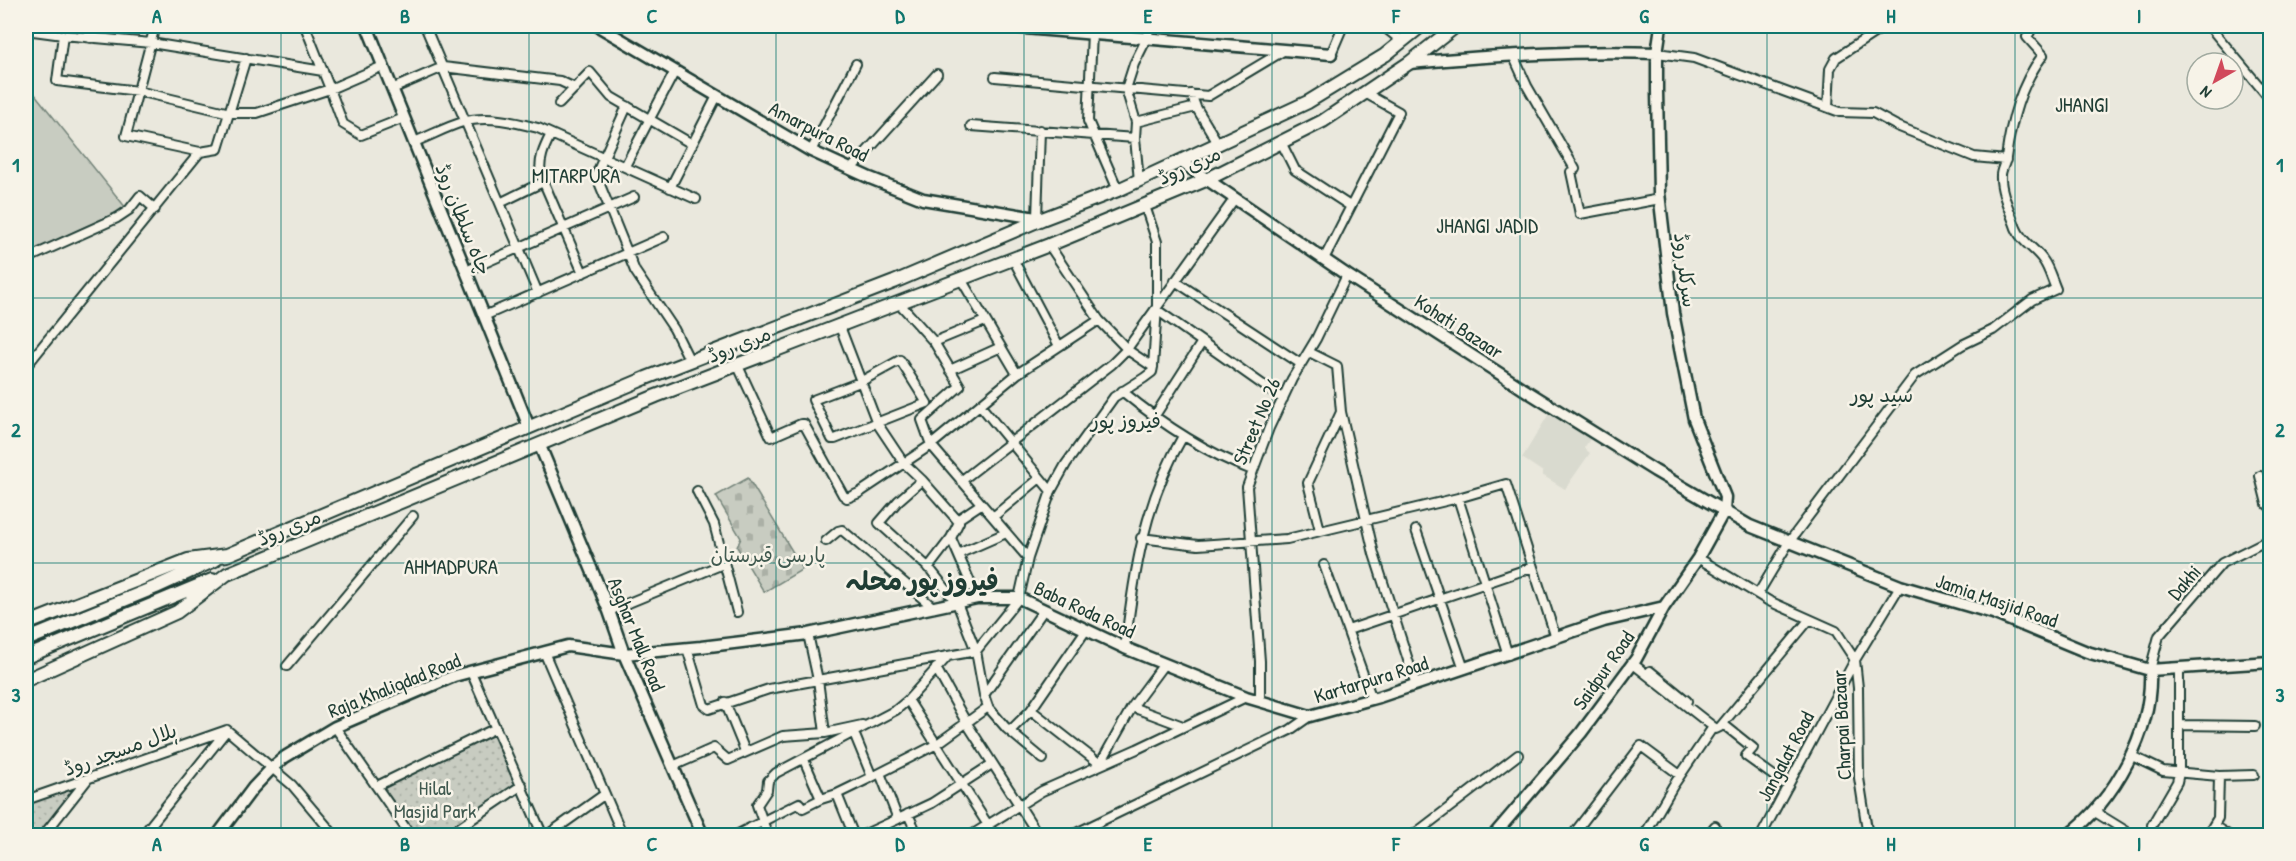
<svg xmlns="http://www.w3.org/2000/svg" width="2296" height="861" viewBox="0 0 2296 861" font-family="'Patrick Hand','Playpen Sans Arabic',sans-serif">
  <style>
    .built { fill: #d9dacf }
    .grass { fill: #c8ccc1; stroke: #74847a; stroke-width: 1.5 }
    .cemetery { fill: url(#cemetery-stones); stroke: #74847a; stroke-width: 1.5 }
    .park { fill: url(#park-dots); stroke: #74847a; stroke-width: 1.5 }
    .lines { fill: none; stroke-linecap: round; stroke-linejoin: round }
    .stream { stroke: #6a7c72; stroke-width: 3 }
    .street-casing { stroke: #1f3d34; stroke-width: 12 }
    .secondary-casing { stroke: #1f3d34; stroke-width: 15 }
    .primary-casing { stroke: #1f3d34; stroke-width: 16 }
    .street { stroke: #f7f3e8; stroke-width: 8 }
    .secondary { stroke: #f7f3e8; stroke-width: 10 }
    .primary { stroke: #f7f3e8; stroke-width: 12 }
    .grid { fill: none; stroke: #0f766e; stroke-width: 1.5; stroke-opacity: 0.55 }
    .labels { text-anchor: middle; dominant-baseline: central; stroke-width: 5; stroke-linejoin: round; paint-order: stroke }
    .street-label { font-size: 20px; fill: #1f3d34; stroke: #f7f3e8 }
    .park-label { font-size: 20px; fill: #415a50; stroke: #f7f3e8 }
    .neighbourhood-label { font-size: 21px; fill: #1f3d34; stroke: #f7f3e8 }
    .district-label { font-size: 26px; font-weight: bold; fill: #1f3d34; stroke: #f7f3e8 }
    .neatline { fill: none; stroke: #0f766e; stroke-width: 2 }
    .grid-label { font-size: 20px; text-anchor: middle; font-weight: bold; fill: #0f766e }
  </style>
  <defs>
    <pattern id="cemetery-stones" width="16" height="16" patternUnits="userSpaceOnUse" patternTransform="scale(1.5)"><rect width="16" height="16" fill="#c8ccc1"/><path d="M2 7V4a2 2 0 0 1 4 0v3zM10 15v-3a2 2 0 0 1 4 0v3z" fill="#abb0a6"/></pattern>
    <pattern id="park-dots" width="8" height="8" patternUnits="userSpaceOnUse" patternTransform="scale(1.5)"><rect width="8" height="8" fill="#c8ccc1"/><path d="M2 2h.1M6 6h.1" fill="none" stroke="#abb0a6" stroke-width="1.8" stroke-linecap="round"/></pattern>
  </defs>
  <rect width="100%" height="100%" fill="#eae8dd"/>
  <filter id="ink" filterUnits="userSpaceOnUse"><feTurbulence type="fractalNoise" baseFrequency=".0167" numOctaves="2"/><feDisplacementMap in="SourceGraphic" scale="12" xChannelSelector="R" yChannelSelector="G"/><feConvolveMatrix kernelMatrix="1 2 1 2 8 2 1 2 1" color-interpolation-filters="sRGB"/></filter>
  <g filter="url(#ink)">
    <path class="built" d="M1553 407 1594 433 1584 448 1590 453 1565 489 1542 475 1543 472 1522 458Z"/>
    <path class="grass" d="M26 83 126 208 26 254Z"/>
    <path class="cemetery" d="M748 478 803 569 764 592 737 547 741 538 716 496Z"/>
    <path class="park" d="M496 728 522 785 447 836 411 835 377 786Z
      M88 779 44 835H26V802Z"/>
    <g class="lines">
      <path class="stream" d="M664 836 674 831"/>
      <defs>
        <path id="street" d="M155 26 126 136 200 152
          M425 26 538 293
          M1383 26 1402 41
          M2209 26 2270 99
          M26 30 63 35 151 43 323 71
          M1092 33 1088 121 1118 190
          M63 35 57 81 138 91 230 113H257L330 89 305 26
          M90 38 93 26
          M1657 53 1694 58 1840 112 1873 113 1897 126 1974 157 2006 160
          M1331 54 1343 26
          M1513 55 1527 86 1575 169
          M383 66 330 89 343 124 361 135 404 118
          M995 77 1208 96 1283 51
          M392 89 443 67 560 81 575 88
          M1191 94 1196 107 1219 145
          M559 104 590 72 611 97 692 144
          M627 106 596 175 635 271 674 329 690 361
          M1828 107 1830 69 1836 58 1885 26
          M1136 122 1196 107
          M971 126 1135 138
          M551 134C544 148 538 160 541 176L583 273
          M414 142C430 136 446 127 463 122 487 115 515 122 538 128L696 199
          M1282 144 1295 170 1350 206
          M811 151 856 64
          M625 166 675 71
          M851 169 937 74
          M1571 172 1580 214 1660 199
          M1139 181 1135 138 1136 122 1126 89 1134 64 1147 38 1150 26
          M670 188 717 96
          M500 203 543 182
          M1037 218 1040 130
          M1049 245 1099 320 1129 351 1153 367
          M26 259 117 218 129 210 140 196 155 209
          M1013 259 1059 346
          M1324 259 1399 112 1365 93
          M466 271 634 197
          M961 279 1017 374
          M1175 281 1301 364
          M899 303 934 342 960 386 922 420 931 445 1028 558
          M1157 310 1283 399
          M484 316 664 237
          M839 324 877 423 903 462 922 480 959 522 951 538 977 598
          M934 342 985 321
          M1309 352 1337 366 1341 412 1374 554 1416 685
          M900 360 927 403 835 439H832L813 400 860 382Z
          M28 364 200 152 218 149 246 58
          M738 366 771 437 801 424H804L843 495 847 498 859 493 931 445 1017 374 1099 320
          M950 370 1001 347
          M1122 391C1162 424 1204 452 1252 470
          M980 405 1051 491
          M1154 417 1202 342
          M2260 476 2267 504 2270 507
          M922 480 898 501 879 523 930 569 957 603 976 651 984 695 988 707 1007 729 1013 728 1031 710 1100 764 1132 707 1164 664
          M961 481 1112 364 1127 349 1235 198
          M697 491 714 524 737 612
          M1458 498 1508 655
          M993 517 1040 478
          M957 520 981 504
          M1320 530 1308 483 1341 412
          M1416 530 1464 669
          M1141 538 1198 545 1287 539 1458 498 1506 484 1556 638
          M826 541 838 531 842 530 934 608
          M958 554 1006 533
          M1698 558 1769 601 1836 631 1855 660 1858 688 1859 778 1868 836
          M1324 565 1372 699
          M928 568 951 538
          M1758 594 1789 542 1915 375 1962 345 1993 330 2032 300 2056 289C2052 280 2049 268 2043 260 2035 248 2022 243 2016 228 2011 213 2000 192 2001 175 2001 170 2005 164 2006 158 2011 121 2020 85 2043 55L2027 37 2030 32 2028 26
          M609 611 723 564
          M1348 630 1533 567
          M808 634 818 680 825 733
          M687 648 704 705 709 709 769 689 948 656
          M1125 648C1134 573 1144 503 1183 436
          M544 652 623 836
          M1632 663 1716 729 1720 727 1809 620
          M287 666 413 516
          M936 668 966 722 1039 836
          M2150 670 2159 636 2222 563 2270 539
          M1650 671 1687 701
          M471 672 543 836
          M984 695 1043 611
          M908 700 995 836
          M1260 701V661L1247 487 1269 428 1292 379 1316 339 1347 275
          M725 702 745 751
          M1132 707 1183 726
          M1031 710 1086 630
          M1723 724 1753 748 1746 756 1788 786
          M2179 725 2255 726
          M335 727 411 836
          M1007 729 1043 759
          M227 730 292 785 335 836
          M854 733 872 777 880 773 898 819 932 803 992 764
          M2132 756 2163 771 2219 776 2254 775
          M804 760 821 799 837 794 854 836
          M673 766 714 748 728 760 783 736 825 733 862 725
          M880 773 937 744 988 707
          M377 786 496 728
          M837 794 872 777
          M26 800 227 730
          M2095 812 2134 836
          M908 814 918 836
          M2152 825 2177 782 2179 773V669
          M2214 826 2230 836
          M43 836 87 780
          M142 836 227 730
          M447 836 522 785
          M546 836 605 794
          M734 836 799 803 803 808 821 799
          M768 836 757 805 767 790 768 781 776 773 896 710 908 700 948 656 976 651 1019 598 1028 558 1051 491 1066 464 1114 397 1144 378 1152 372 1153 367 1157 306V242L1145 206
          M861 836 898 819
          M970 836 1042 791 1137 749 1246 697
          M1070 836 1290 730 1310 716
          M1412 836 1518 755
          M1572 836 1641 746 1680 775
          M1644 836 1673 786 1713 727
          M1707 836 1715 826
          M1761 836 1855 660 1900 586
          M2207 836 2218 818 2219 776"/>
        <path id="secondary" d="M367 26 529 427
          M598 26 811 151 870 178 923 199 1042 219
          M1000 26 1331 54
          M1409 63C1491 56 1574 50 1657 53
          M1180 161 1347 275 1525 390 1655 471 1750 526 1900 586 1993 613 2087 652 2150 670 2270 662
          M540 446 609 611 624 654 703 836
          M217 836 253 788 273 767 285 757 335 727 454 676 568 646 624 654 701 647 808 634 977 598H1019L1125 648 1246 697 1310 716 1379 697 1604 621 1664 607
          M1493 836 1581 733 1636 659 1664 607 1698 558 1724 511 1725 497 1694 419 1673 313 1659 193 1657 91V53L1661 26
          M2067 836C2115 800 2153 731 2150 670"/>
        <path id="primary" d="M26 624 188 560 227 555 646 378 894 282 1042 219 1118 190 1308 102 1385 55 1421 26
          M26 640 156 587 215 560
          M26 657 212 580
          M26 680 177 612 227 574 656 396 1049 245 1208 179 1323 121 1409 63 1456 26"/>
      </defs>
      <use href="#street" class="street-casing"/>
      <use href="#secondary" class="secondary-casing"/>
      <use href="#primary" class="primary-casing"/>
      <use href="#street" class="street"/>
      <use href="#secondary" class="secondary"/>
      <use href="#primary" class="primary"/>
    </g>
  </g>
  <path class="grid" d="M281 26V836M529 26V836M776 26V836M1024 26V836M1272 26V836M1520 26V836M1767 26V836M2015 26V836M26 298H2270M26 563H2270"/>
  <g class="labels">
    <g class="street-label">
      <text transform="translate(819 131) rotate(27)">Amarpura Road</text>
      <text transform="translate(1189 165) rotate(-24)">مری روڈ</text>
      <text transform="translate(464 219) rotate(68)">چاہ سلطان روڈ</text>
      <text transform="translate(1686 270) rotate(83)">سرکلر روڈ</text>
      <text transform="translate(1459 326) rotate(33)">Kohati Bazaar</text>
      <text transform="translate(739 344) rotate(-22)">مری روڈ</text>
      <text transform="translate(1256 421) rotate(-67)">Street No 26</text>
      <text transform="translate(289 527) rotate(-22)">مری روڈ</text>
      <text transform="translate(2184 582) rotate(-49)">Dakhi</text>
      <text transform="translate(1997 600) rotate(19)">Jamia Masjid Road</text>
      <text transform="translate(1085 609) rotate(25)">Baba Roda Road</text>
      <text transform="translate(637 634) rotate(68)">Asghar Mall Road</text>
      <text transform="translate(1603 670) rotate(-55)">Saidpur Road</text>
      <text transform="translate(1371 679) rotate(-17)">Kartarpura Road</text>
      <text transform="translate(394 685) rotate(-22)">Raja Khaliqdad Road</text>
      <text transform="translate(1841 725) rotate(-93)">Charpai Bazaar</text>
      <text transform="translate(120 749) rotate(-20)">ہلال مسجد روڈ</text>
      <text transform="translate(1785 756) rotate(-62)">Jangalat Road</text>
    </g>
    <g class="park-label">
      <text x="768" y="554">پارسی قبرستان</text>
      <text x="435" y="787">Hilal<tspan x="435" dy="23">Masjid Park</tspan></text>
    </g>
    <g class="neighbourhood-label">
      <text x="2082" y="104">JHANGI</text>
      <text x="576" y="175">MITARPURA</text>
      <text x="1487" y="225">JHANGI JADID</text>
      <text x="1882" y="394">سید پور</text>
      <text x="1126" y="420">فیروز پور</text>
      <text x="451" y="566">AHMADPURA</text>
    </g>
    <g class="district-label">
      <text x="922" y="580">فیروز پور محلہ</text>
    </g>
  </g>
  <rect width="2296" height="861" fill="none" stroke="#f7f3e8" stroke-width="66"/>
  <g transform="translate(2215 81) rotate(220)"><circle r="28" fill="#f7f3e8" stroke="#a1aaa0" stroke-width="1.5"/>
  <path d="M0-4.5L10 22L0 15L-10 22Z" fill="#d1495b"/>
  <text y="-9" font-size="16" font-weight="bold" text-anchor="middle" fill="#1f3d34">N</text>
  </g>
  <rect x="33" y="33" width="2230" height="795" class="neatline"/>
  <g class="grid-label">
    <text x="157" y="23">A</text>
    <text x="405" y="23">B</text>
    <text x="652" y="23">C</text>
    <text x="900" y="23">D</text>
    <text x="1148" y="23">E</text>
    <text x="1396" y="23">F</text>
    <text x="1644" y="23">G</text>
    <text x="1891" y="23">H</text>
    <text x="2139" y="23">I</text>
    <text x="16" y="172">1</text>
    <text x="2280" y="172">1</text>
    <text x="16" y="437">2</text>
    <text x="2280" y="437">2</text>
    <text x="16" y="702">3</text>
    <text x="2280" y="702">3</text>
    <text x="157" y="851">A</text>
    <text x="405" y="851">B</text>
    <text x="652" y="851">C</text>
    <text x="900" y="851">D</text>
    <text x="1148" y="851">E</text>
    <text x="1396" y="851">F</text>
    <text x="1644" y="851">G</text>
    <text x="1891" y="851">H</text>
    <text x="2139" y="851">I</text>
  </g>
</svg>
